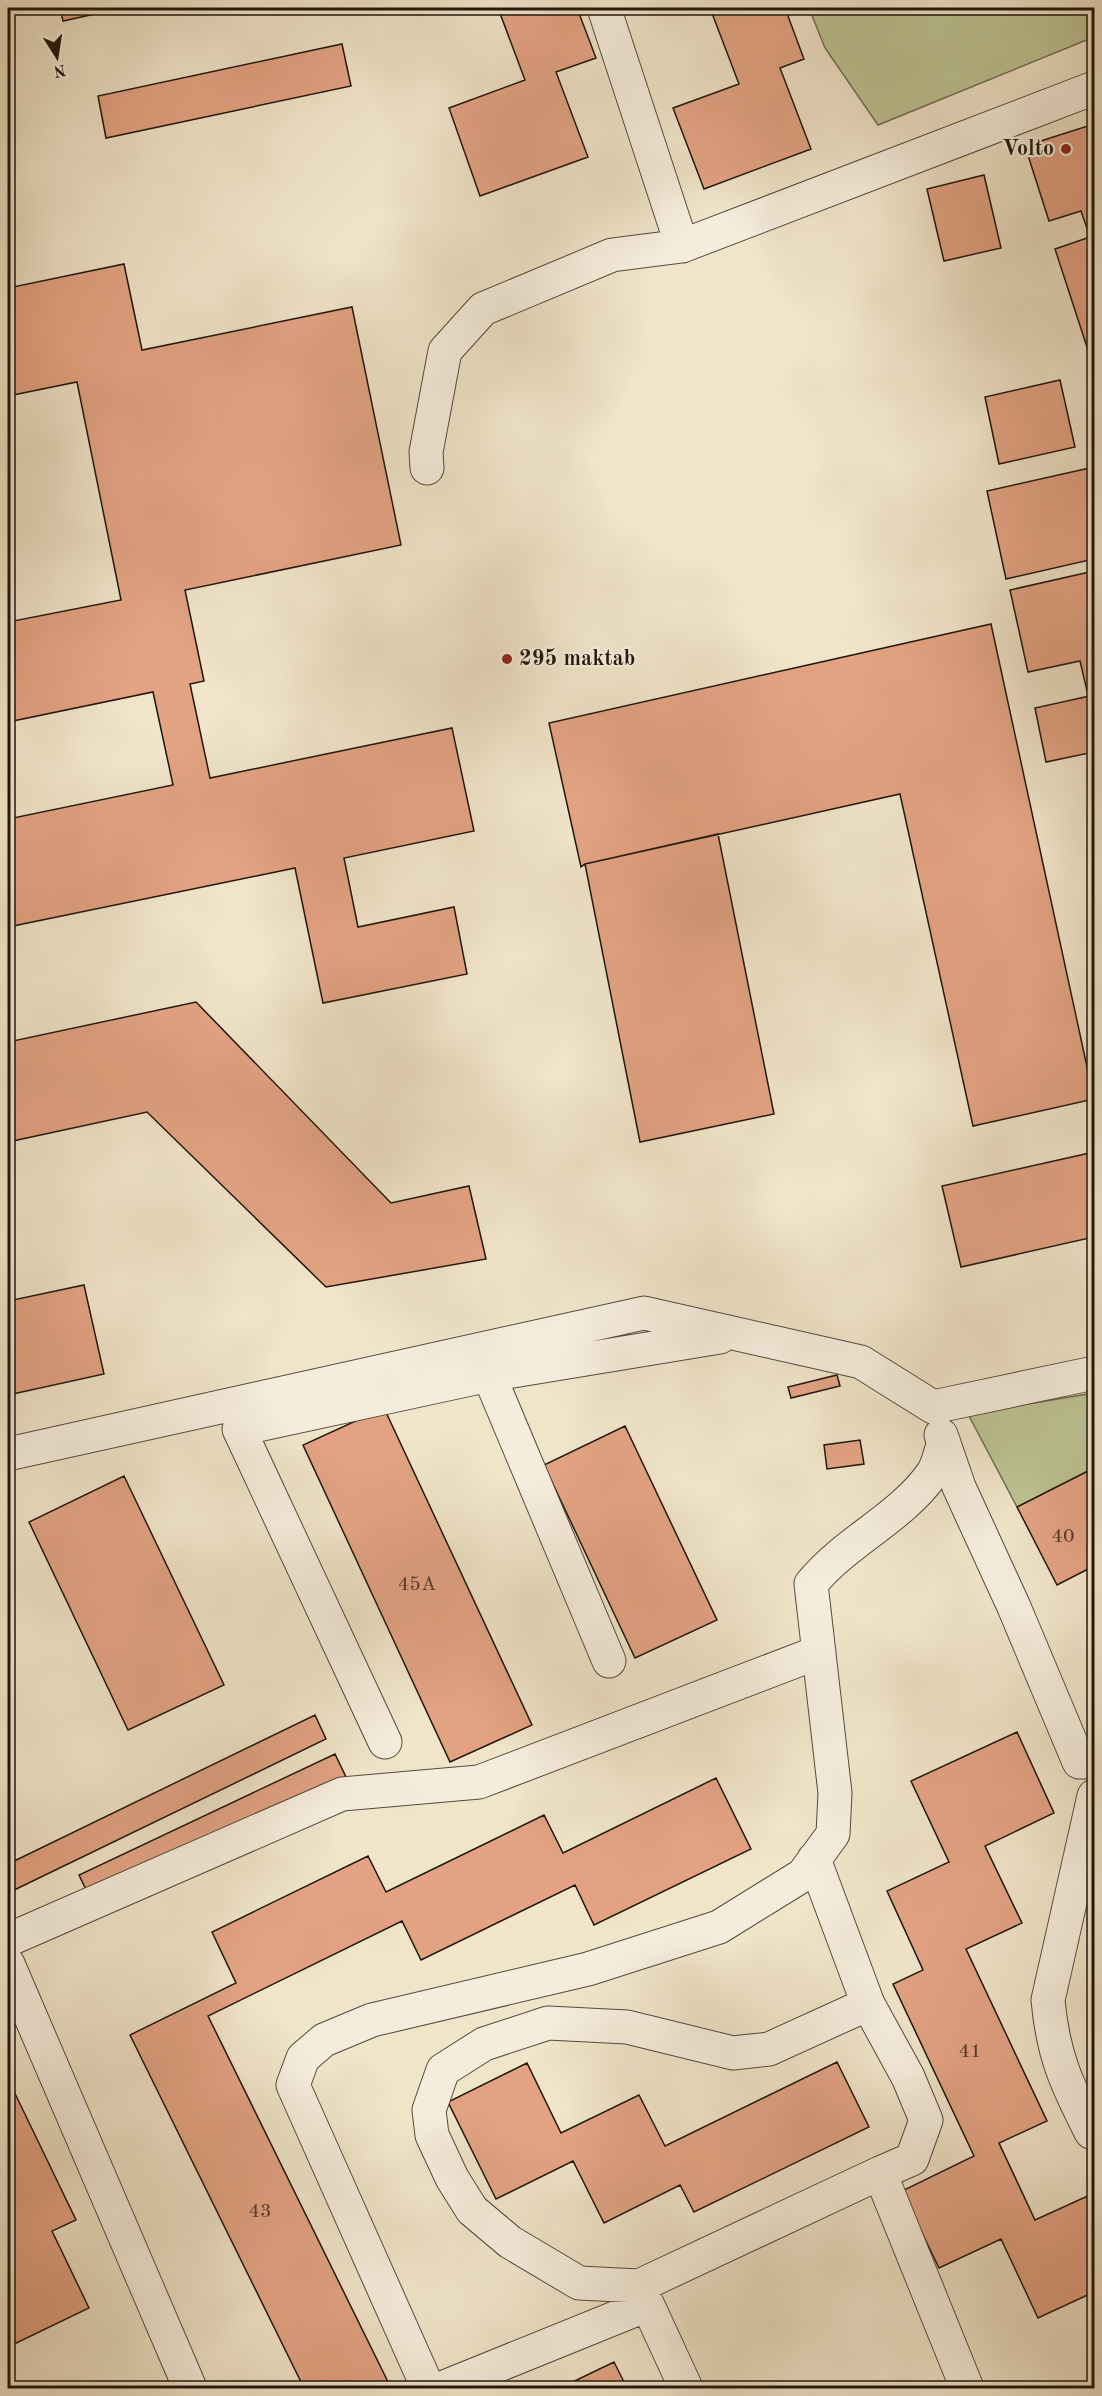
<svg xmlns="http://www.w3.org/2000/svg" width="1102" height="2396" viewBox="0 0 1102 2396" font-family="'Old Standard TT',serif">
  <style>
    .green { fill: #bdc394; stroke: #6e6c50; stroke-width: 1.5 }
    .building { fill: #e3a383; stroke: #1e160c; stroke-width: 1.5 }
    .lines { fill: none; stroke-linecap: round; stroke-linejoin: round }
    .minor-casing { stroke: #524a3b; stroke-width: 35 }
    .minor { stroke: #f5eddc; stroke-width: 33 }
    .poi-dot { fill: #8f2418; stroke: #f5eddc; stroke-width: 2 }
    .labels { text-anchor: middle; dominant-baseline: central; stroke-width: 4.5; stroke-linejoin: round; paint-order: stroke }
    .number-label { font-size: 20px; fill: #4f392a }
    .poi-label { font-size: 22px; font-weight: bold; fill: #1e160c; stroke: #f5eddc; text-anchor: end }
  </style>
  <rect width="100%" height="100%" fill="#f0e4c9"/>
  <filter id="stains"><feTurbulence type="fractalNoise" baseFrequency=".00333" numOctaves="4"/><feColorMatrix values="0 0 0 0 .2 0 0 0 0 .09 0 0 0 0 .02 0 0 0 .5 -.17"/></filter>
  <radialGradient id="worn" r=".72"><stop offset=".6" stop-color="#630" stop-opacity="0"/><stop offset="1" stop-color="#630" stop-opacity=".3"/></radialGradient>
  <path class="green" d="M809 8H1094V37L878 125 825 48Z
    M1094 1393V1468L1017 1507 968 1414Z"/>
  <path class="building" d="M60 8H122L63 21Z
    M498 8H577L596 58 556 72 588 157 480 196 449 108 525 80Z
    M710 8H785L804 59 780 68 811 149 704 189 673 108 739 84Z
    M342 44 351 86 106 138 98 96Z
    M1094 124V345L1087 347 1055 249 1090 237 1081 211 1049 221 1025 146Z
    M984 175 1001 248 944 261 927 189Z
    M124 264 142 350 352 307 401 545 185 590 204 681 190 684 210 778 452 728 474 831 344 858 358 927 454 907 467 974 323 1003 295 868 8 927V819L173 785 153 692 8 722V622L121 600 77 382 8 396V288Z
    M1094 345V371L1087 348Z
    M1060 380 1075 447 999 464 985 397Z
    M1094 467V559L1006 579 987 491Z
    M1094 571V693L1088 695 1080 661 1028 672 1010 590Z
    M991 624 1094 1099 973 1126 900 794 585 864 581 867 549 723Z
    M1094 695V752L1046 762 1035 708Z
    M718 834 774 1114 640 1142 585 864Z
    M196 1002 391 1203 469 1186 486 1259 326 1287 147 1112 8 1142V1042Z
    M1094 1152V1237L961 1267 942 1186Z
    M84 1285 104 1374 8 1395V1301Z
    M837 1375 840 1386 791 1398 788 1387Z
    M384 1408 532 1725 450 1762 303 1445Z
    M625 1426 717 1620 635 1658 544 1465Z
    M860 1440 864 1464 827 1469 824 1445Z
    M1094 1468V1566L1057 1585 1017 1507Z
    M124 1476 224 1685 128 1730 29 1522Z
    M315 1715 326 1739 8 1893V1864Z
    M1017 1732 1054 1813 985 1846 1022 1923 966 1949 1047 2121 999 2143 1035 2220 1092 2194 1094 2200V2292L1038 2318 1001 2239 939 2268 902 2191 974 2156 893 1984 923 1970 887 1891 949 1862 911 1781Z
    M335 1754 346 1777 90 1898 79 1875Z
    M716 1778 751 1849 594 1925 575 1885 421 1960 402 1921 208 2016 391 2388H304L130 2035 236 1983 212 1932 368 1856 386 1892 544 1815 563 1853Z
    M837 2062 869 2127 694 2212 680 2185 604 2223 573 2161 496 2199 448 2102 527 2063 561 2133 639 2095 665 2146Z
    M8 2079 76 2220 52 2231 89 2308 8 2347Z
    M614 2362 627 2388H560Z"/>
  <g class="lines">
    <defs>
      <path id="minor" d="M604 8 682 246
        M427 468 426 452 445 351 483 309 612 255 682 246 1094 88
        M489 1375 609 1661
        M941 1435 959 1487 1014 1607 1079 1762H1094
        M8 1454 644 1313 861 1362 933 1407 1094 1373
        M385 1742 239 1429 489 1375 720 1337
        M1094 1796 1048 2000C1053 2055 1066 2083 1091 2132H1094
        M814 1859 868 2004 908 2077 926 2120 912 2159 880 2173
        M8 1940 342 1794 479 1782 819 1652
        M8 1964 190 2388
        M868 2004 769 2049 733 2053 627 2027 548 2023 484 2044 443 2070 429 2110 432 2135 452 2178 472 2210 510 2242 579 2283 639 2286 880 2173 967 2388
        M639 2286 686 2388
        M428 2388 293 2085 303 2058 324 2040 372 2020 588 1969 719 1927 803 1875 833 1834 835 1793 811 1584C846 1541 900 1519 932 1474 938 1466 940 1452 944 1443
        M442 2388 647 2305"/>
    </defs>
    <use href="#minor" class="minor-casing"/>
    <use href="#minor" class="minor"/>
  </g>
  <g class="poi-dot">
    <circle cx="1066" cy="149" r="6"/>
    <circle cx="507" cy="659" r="6"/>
  </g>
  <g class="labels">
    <g class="number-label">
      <text x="1063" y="1537">40</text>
      <text x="417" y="1585">45А</text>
      <text x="970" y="2052">41</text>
      <text x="260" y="2212">43</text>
    </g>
    <g class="poi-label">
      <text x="1054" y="149">Volto</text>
      <text x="519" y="659" text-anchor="start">295 maktab</text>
    </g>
  </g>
  <rect width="1102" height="2396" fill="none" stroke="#f0e4c9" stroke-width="30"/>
  <rect x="9" y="9" width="1084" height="2378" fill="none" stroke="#1e160c" stroke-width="3"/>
  <rect x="15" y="15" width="1072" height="2366" fill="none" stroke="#1e160c" stroke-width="1.5"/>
  <g transform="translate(57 57) rotate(168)" stroke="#f5eddc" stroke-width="4.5" paint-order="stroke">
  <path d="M0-4.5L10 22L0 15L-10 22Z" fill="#1e160c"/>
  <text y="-9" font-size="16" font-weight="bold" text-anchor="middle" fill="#1e160c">N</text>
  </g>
  <rect width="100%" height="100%" filter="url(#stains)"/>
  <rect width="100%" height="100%" fill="url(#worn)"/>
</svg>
